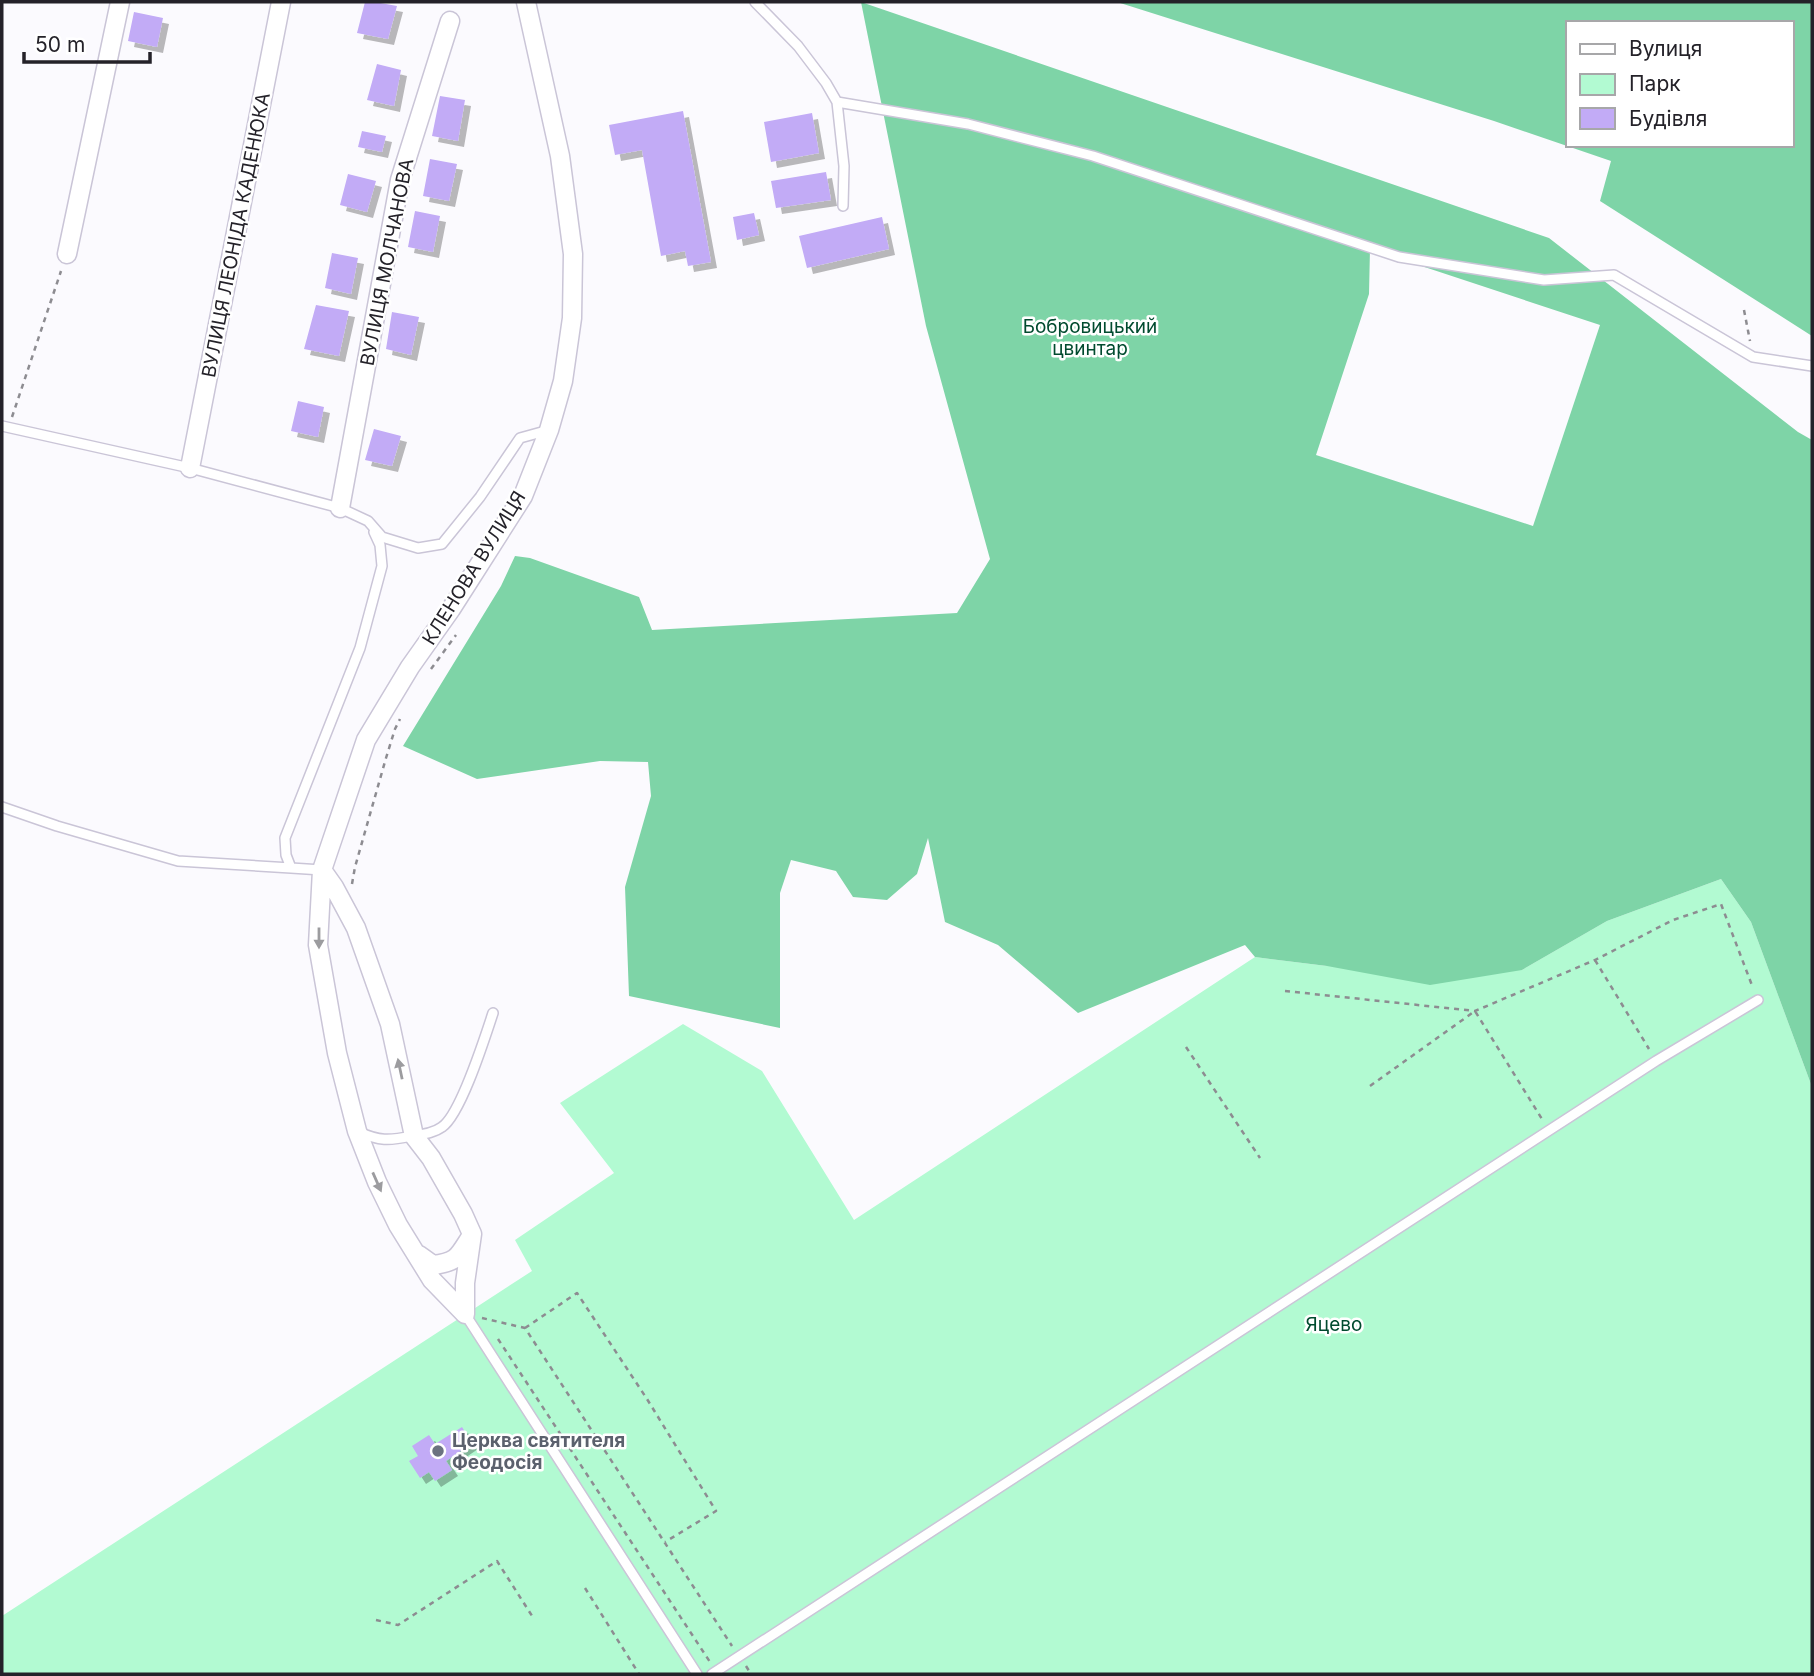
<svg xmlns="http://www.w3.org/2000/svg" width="1814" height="1676" viewBox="0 0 1814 1676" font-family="Inter,sans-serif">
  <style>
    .green { fill: #b2fad2 }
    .forest { fill: #7ed4a7; fill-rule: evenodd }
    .building { fill: #c2abf6; filter: url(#shadow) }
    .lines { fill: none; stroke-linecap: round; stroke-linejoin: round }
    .service-casing { stroke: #cac5d7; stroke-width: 12 }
    .minor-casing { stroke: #cac5d7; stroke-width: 21 }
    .path { stroke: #8d8c91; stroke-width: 2.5; stroke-dasharray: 5 5; stroke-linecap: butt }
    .service { stroke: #fff; stroke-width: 9 }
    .minor { stroke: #fff; stroke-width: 18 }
    .oneway { fill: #9c9c9f }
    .worship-dot { fill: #6b7280; stroke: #fff; stroke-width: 2.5 }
    .labels { text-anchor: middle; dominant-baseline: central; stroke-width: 5; stroke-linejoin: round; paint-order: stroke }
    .street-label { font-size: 19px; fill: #242229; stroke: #fff }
    .park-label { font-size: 19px; fill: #014b2f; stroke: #fff }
    .worship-label { font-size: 19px; font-weight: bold; fill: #5b616d; stroke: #fff; text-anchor: start }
  </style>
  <defs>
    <filter id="shadow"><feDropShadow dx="6" dy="6" stdDeviation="0" flood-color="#0004"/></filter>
  </defs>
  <rect width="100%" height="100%" fill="#fbfafe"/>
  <path class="green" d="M1721 879 1751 922 1812 1087V1674H2V1616L532 1271 515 1240 614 1173 560 1103 683 1024 762 1071 854 1220 1255 957 1327 966 1522 970 1607 921Z"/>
  <path class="forest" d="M861 2 1549 238 1798 432 1812 440V1087L1751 922 1721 879 1607 921 1522 970 1430 985 1327 966 1255 957 1245 945 1078 1013 998 945 945 922 928 838 917 874 887 900 853 897 836 871 791 860 780 893V1028L629 996 625 887 651 796 648 762 600 761 477 779 403 746 501 586 515 556 530 558 639 597 652 630 957 613 990 559 926 326ZM1370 249 1600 325 1533 526 1316 455 1369 294Z
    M1117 2H1812V336L1600 201 1611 161 1494 121ZM1567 23H1791V145H1567Z"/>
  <path class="building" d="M365 2H375L397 6 388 39 357 33Z
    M134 12 163 18 157 47 128 41Z
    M377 64 401 70 394 106 367 100Z
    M440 96 465 100 458 141 432 136Z
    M683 111 711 262 688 266 685 251 661 256 642 150 615 155 609 125Z
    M812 113 819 153 771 162 764 122Z
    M362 131 386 136 382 152 358 147Z
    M430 159 457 164 449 201 423 196Z
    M826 172 831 200 776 208 771 181Z
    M348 174 376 181 367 212 340 205Z
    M415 211 440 216 433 252 408 247Z
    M754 213 759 235 737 240 733 217Z
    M882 217 889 249 807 268 799 236Z
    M332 253 358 258 351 294 325 288Z
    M316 305 349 311 339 356 304 349Z
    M392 312 419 317 411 355 386 349Z
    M298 401 324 407 318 437 291 431Z
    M374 429 401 436 392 466 365 460Z
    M462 1427 472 1443 446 1461 452 1470 435 1481 429 1472 420 1478 409 1461 418 1456 412 1446 429 1435 435 1444Z"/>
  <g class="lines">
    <defs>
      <path id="service" d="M755 2 798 46 826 83 837 102 844 166 843 206
        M837 102 968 124 1093 156 1399 257 1544 280 1614 275 1753 357 1812 366
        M2 426 190 468 340 508 368 521 382 537 418 548 442 544 480 497 520 438 549 430
        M2 807 57 826 178 861 291 868
        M322 870 291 868 286 855 285 838 360 648 382 566 380 545 374 532
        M359 1132C379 1141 389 1141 411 1136 421 1135 434 1133 442 1127 461 1114 485 1037 493 1013
        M465 1314 697 1674
        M712 1674 1656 1061 1758 1000"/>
      <path id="minor" d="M67 254 120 2
        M190 468 281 2
        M340 508 400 180 450 21
        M322 870 334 887 356 928 390 1024 414 1136 431 1158 463 1214 472 1234 465 1283V1314
        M419 1255 433 1265C457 1262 458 1257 470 1238
        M465 1314 432 1280 398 1225 377 1182 357 1131 337 1053 318 945 322 870 366 740 410 667 451 609 523 496 549 430 563 381 572 318 573 254 560 156 526 2"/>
    </defs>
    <use href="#service" class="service-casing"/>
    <use href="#minor" class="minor-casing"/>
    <path class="path" d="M1744 310 1750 341
      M12 417 61 271
      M431 669 456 635
      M352 884 355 867 386 758 395 729 400 719
      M1595 960 1649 1049
      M1285 991 1475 1011 1595 960 1673 920 1721 904 1753 988
      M1186 1047 1260 1158
      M1370 1086 1475 1011 1542 1119
      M482 1318 525 1328 732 1646
      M525 1328 577 1293 647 1399 716 1511 665 1542
      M498 1339 710 1662
      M585 1588 639 1674
      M376 1620 398 1625 497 1561 534 1619
      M746 1666 751 1674"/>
    <use href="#service" class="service"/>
    <use href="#minor" class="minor"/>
  </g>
  <defs><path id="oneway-solid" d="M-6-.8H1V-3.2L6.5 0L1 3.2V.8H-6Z" transform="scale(1.75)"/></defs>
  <g class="oneway">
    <use href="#oneway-solid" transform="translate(319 938) rotate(90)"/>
    <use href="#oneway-solid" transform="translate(400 1069) rotate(-102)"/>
    <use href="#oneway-solid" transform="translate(377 1182) rotate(66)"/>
  </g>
  <circle class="worship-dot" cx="438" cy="1451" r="7"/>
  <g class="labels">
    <g class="street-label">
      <text transform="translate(236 235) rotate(-79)">ВУЛИЦЯ ЛЕОНІДА КАДЕНЮКА</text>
      <text transform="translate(387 262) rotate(-79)">ВУЛИЦЯ МОЛЧАНОВА</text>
      <text transform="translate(474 568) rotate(-58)">КЛЕНОВА ВУЛИЦЯ</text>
    </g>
    <g class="park-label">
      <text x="1090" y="326">Бобровицький<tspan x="1090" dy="22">цвинтар</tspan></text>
      <text x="1334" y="1324">Яцево</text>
    </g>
    <g class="worship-label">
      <text x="452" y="1440">Церква святителя<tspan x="452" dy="22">Феодосія</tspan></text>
    </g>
  </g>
  <rect width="1814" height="1676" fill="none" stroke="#242229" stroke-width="7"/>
  <rect x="1566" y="21" width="228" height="126" fill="#ffffff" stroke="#a7a7a9" stroke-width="2"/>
  <rect x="1580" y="44" width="35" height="10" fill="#ffffff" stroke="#a7a7a9" stroke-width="2"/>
  <text x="1629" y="56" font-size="21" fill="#242229">Вулиця</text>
  <rect x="1580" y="74" width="35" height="21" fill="#b2fad2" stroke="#a7a7a9" stroke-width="2"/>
  <text x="1629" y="91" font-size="21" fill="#242229">Парк</text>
  <rect x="1580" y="108" width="35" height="21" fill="#c2abf6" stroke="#a7a7a9" stroke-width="2"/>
  <text x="1629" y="126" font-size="21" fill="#242229">Будівля</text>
  <path d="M24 52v10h126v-10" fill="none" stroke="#242229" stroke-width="3.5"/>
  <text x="35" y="52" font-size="21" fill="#242229" stroke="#ffffff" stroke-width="5" paint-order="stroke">50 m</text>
</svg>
